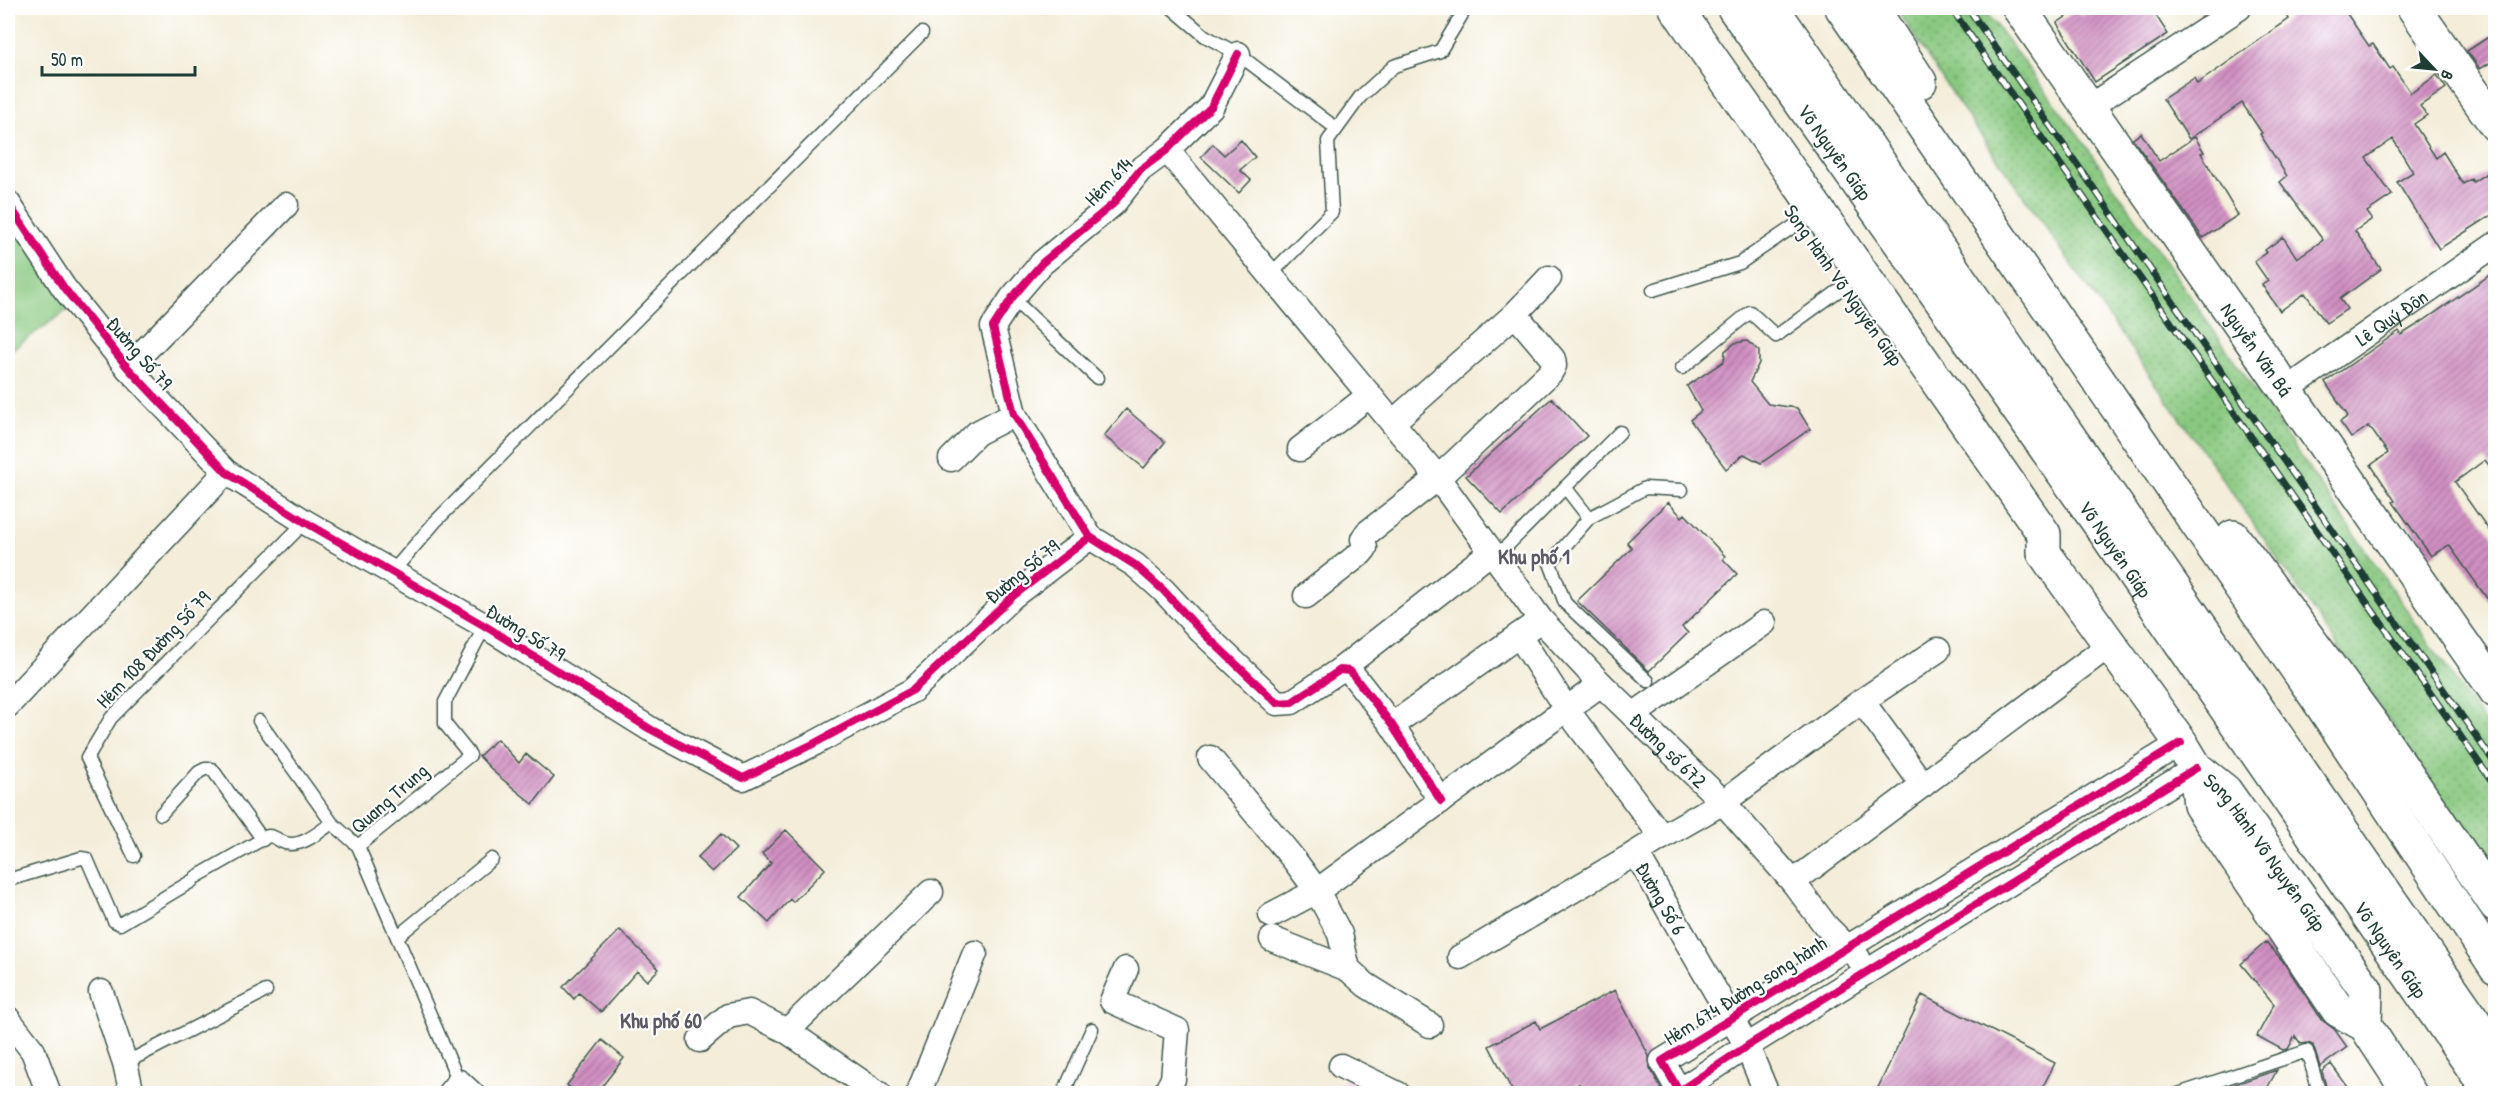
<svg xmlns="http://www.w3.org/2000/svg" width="2503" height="1101" viewBox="0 0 2503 1101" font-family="'Patrick Hand',sans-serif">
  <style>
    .built { fill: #f1d0e3 }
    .grass { fill: url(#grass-dots); stroke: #54825a; stroke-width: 1.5 }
    .park { fill: #88c87f; stroke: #54825a; stroke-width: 1.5 }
    .building { fill: url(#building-hatch) }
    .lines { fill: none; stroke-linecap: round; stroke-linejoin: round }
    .lane-casing { stroke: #3f574d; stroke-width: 15 }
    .street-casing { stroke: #3f574d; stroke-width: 27 }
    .secondary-casing { stroke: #3f574d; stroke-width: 36 }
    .highway-casing { stroke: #3f574d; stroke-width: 36 }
    .lane { stroke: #fff; stroke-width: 12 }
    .street { stroke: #fff; stroke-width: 24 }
    .secondary { stroke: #fff; stroke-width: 33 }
    .highway { stroke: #fff; stroke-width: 33 }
    .rail-casing { stroke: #1f3d34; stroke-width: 7 }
    .rail { stroke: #fff; stroke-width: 4.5; stroke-dasharray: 14; stroke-linecap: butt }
    .cycleway-casing { stroke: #fff; stroke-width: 11 }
    .cycleway { stroke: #d6006c; stroke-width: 8 }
    .labels { text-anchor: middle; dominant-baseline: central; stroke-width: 4.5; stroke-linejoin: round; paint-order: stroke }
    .street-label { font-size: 20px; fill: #1f3d34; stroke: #fff }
    .neighbourhood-label { font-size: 21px; font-weight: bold; fill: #5d5a65; stroke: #fff }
  </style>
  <defs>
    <pattern id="grass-dots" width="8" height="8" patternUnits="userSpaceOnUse" patternTransform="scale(1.5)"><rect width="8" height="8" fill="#88c87f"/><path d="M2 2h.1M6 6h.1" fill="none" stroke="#6fa469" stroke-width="1.8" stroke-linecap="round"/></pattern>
    <pattern id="building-hatch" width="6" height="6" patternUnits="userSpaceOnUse" patternTransform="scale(1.5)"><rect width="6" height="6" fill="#d08fc1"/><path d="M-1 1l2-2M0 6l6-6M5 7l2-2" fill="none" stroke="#a8769e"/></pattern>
  </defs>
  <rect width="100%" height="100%" fill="#fff"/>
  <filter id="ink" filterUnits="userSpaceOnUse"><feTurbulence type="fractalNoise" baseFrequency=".0167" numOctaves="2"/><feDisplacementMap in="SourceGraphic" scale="12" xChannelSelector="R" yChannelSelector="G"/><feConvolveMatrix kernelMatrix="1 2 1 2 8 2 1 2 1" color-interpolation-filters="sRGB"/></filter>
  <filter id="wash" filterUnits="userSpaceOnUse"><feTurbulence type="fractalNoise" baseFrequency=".008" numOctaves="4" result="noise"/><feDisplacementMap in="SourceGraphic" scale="24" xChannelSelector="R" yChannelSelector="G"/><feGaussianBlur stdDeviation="1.35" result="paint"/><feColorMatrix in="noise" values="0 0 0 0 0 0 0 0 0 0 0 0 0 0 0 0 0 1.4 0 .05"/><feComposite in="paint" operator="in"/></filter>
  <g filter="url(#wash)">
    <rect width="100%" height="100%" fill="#f3edd9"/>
    <path class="built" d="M1353 1062 1415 1093 1338 1094Z"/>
    <path class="grass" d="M1896 8H1983L2080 137 2495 738V874L2201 448 1954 97Z"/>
    <path class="park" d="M8 217 70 308 8 352Z"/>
    <g id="blocks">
      <path class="building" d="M2093 8H2151L2168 34 2095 82 2057 23 2078 9 2081 15Z
        M2282 8H2343L2369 46 2373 44 2390 69 2393 67 2411 93 2437 75 2446 88 2420 106 2427 115 2414 124 2436 158 2443 152 2463 184 2471 179 2473 182 2496 167 2495 213 2439 249 2397 182 2413 172 2393 139 2366 158 2392 195 2367 212 2372 219 2355 231 2381 269 2340 299 2347 309 2326 323 2305 293 2280 311 2262 285 2268 281 2254 261 2267 252 2265 250 2283 237 2297 258 2323 240 2280 182 2287 176 2260 134 2262 133 2242 103 2189 139 2163 99 2194 78 2197 84 2289 19Z
        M2496 32V59L2480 69 2467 51Z
        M2141 133 2159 161 2195 137 2204 152 2201 153 2238 215 2203 238 2133 139Z
        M1241 140 1255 157 1240 170 1251 180 1239 193 1201 157 1213 144 1224 155Z
        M2496 271V475L2485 460 2455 482 2496 540V611L2449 545 2431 556 2393 502 2395 501 2371 465 2388 453 2369 426 2351 438 2340 422 2348 416 2325 382 2399 331 2401 335 2420 323Z
        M1747 341 1759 351V363L1750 382 1768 404 1797 408 1810 429 1761 463 1744 454 1726 469 1690 420 1701 411 1687 386 1724 361 1725 351 1735 343Z
        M1552 398 1587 436 1502 514 1466 476Z
        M1126 409 1165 442 1144 468 1104 436Z
        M1668 502 1682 517 1685 514 1725 556 1723 559 1737 574 1682 627 1688 633 1649 671 1577 601 1632 548 1627 542Z
        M497 739 519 763 526 754 554 777 533 804 496 774 479 756Z
        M786 830 825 869 793 902 790 899 769 923 741 897 771 863 762 854Z
        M721 834 736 849 712 872 697 858Z
        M620 930 659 969 647 981 637 971 601 1012 579 993 574 999 563 987Z
        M2266 942 2282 960 2322 1020 2335 1030 2347 1047 2320 1067 2313 1045 2308 1043 2301 1044 2295 1036 2288 1049 2283 1050 2257 1036 2274 1004 2241 964Z
        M1615 990 1649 1056 1650 1068 1664 1094H1583L1579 1084 1560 1094H1514L1489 1046 1536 1021 1540 1029Z
        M1922 995 2055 1063 2039 1094H1875Z
        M602 1040 624 1058 596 1094H577L567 1085Z
        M2331 1064 2353 1094H2328L2322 1071Z
        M2277 1070 2264 1094H2206Z"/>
    </g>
  </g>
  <g filter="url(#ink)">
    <use href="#blocks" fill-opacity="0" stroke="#3f574d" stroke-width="1.5"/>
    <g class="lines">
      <defs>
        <path id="lane" d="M1172 8 1205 36 1238 54 1337 129
          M1270 275 1332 212 1328 141 1360 97 1394 66 1440 51 1466 8
          M1653 290 1740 263 1800 222
          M1012 298 1097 378
          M1682 368 1750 312 1776 336 1845 286
          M1565 487 1589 518 1645 488 1682 490
          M1589 518 1550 563 1565 603 1648 681
          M1495 558 1620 432
          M393 571 435 522 922 33
          M259 721 332 823 358 846
          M161 814 199 772 205 769H212L263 840
          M134 856 87 758 111 718 305 522
          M196 877 268 836C276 836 278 841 285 843 302 848 320 831 332 823
          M8 880 81 858 87 859 114 921 120 924 192 881
          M398 936 492 859
          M125 1063 266 991
          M459 1082 358 846 470 755 445 724V702L485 626
          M1063 1094 1092 1029
          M2178 1094 2307 1051 2320 1094"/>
        <g id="street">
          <path d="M1238 54 1211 107 1167 150 1140 170 1113 204 1042 263 1012 298 993 327 1014 414 1090 537 1135 565 1163 590 1200 630 1277 703 1292 702 1340 670 1350 671 1392 725 1441 801"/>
          <path d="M2089 107 2239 8"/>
          <path id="s1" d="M1167 150 1438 478 1541 620 1601 684 1723 802 1793 882 1826 926 1858 958"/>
          <path d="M8 203 64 288 128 368 226 472 305 522 485 626 650 729 743 778 815 743 913 690 1013 596 1090 537"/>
          <path d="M128 368 286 205"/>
          <path id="s2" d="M2286 390 2496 244"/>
          <path d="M1393 422 1515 314 1549 278"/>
          <path d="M1300 449 1370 395"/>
          <path d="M951 459 977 433 1014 414"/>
          <path d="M1306 596 1361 553 1365 548 1363 539 1367 533 1438 478 1550 373 1554 366 1553 359 1515 314"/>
          <path id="s3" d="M1519 635 1567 710 1662 837 1636 853 1747 1046 1767 1094"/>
          <path d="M1340 670 1491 552"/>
          <path d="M1862 701 1938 650"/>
          <path d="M8 705 226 472"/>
          <path d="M1633 715 1764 623"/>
          <path d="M1392 725 1532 626"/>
          <path d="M2181 743 1662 1061 1679 1091 1747 1046 2196 768"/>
          <path d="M1210 758 1295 861 1317 891 1340 934 1348 969 1366 985 1430 1025"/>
          <path d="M1662 837 1723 802 1862 701 1923 785"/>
          <path d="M1793 882 2111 644"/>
          <path d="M1271 915 1317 891 1601 684"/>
          <path d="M1272 939 1348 969"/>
          <path d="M1460 957 1636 853"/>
          <path d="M1126 969 1112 1001 1177 1030 1173 1079 1165 1094"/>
          <path d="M101 992 125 1063 132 1094"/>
          <path d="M8 1019 33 1051 49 1094"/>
          <path d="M787 1031 931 892"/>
          <path d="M700 1040 728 1016 749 1012 787 1031 879 1094"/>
          <path d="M1341 1066 1398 1094"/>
          <path d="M449 1094 459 1082 472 1094"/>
          <path d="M918 1094 975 953"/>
        </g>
        <g id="secondary">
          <path id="s4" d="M1676 8 2044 534V553L2181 743 2196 768 2225 791 2366 990 2365 1025"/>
          <path id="s5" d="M2019 8 2496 691"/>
          <path d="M2414 8 2496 125"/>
          <path d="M2196 768 2200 805 2338 1010 2365 1025 2410 1094"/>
        </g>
        <g id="highway">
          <path id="s6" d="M1734 8 2098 522 2491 1094"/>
          <path d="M1772 8 2496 1053"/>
          <path d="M1842 8 2317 698 2496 967"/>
          <path d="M1872 8 1920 82"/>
          <path d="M2233 537 2372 724 2496 905"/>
        </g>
      </defs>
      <use href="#lane" class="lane-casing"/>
      <use href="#street" class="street-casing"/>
      <use href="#secondary" class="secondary-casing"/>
      <use href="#highway" class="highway-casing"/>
      <use href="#lane" class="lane"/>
      <use href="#street" class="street"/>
      <use href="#secondary" class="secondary"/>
      <use href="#highway" class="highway"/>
      <defs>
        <path id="rail" d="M1951 8 2496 787
          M1968 8 2496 765"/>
      </defs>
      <use href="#rail" class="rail-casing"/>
      <use href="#rail" class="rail"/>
      <defs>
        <path id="cycleway" d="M1238 54 1211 107 1167 150 1140 170 1113 204 1042 263 1012 298 993 327 1014 414 1090 537 1135 565 1163 590 1200 630 1277 703 1292 702 1340 670 1350 671 1392 725 1441 801
          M8 203 64 288 128 368 226 472 305 522 485 626 650 729 743 778 815 743 913 690 1013 596 1090 537
          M2181 743 1662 1061 1679 1091 1747 1046 2196 768"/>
      </defs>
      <use href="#cycleway" class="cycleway-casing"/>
      <use href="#cycleway" class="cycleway"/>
    </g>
  </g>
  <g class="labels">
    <g class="street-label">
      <text stroke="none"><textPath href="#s6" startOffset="176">Võ Nguyên Giáp</textPath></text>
      <text transform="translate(1108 181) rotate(-46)">Hẻm 614</text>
      <text transform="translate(1844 285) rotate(55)">Song Hành Võ Nguyên Giáp</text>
      <text stroke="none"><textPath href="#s2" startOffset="128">Lê Quý Đôn</textPath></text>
      <text stroke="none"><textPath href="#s5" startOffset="416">Nguyễn Văn Bá</textPath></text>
      <text transform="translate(140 353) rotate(49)">Đường Số 79</text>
      <text stroke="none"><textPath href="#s6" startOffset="662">Võ Nguyên Giáp</textPath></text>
      <text transform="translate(1022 571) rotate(-39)">Đường Số 79</text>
      <text transform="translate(526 632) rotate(32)">Đường Số 79</text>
      <text transform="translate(153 649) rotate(-46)">Hẻm 108 Đường Số 79</text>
      <text stroke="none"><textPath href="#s1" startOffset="783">Đường số 672</textPath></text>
      <text transform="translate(389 798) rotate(-41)">Quang Trung</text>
      <text stroke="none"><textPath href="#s4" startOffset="1034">Song Hành Võ Nguyên Giáp</textPath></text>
      <text stroke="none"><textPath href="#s3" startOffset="330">Đường Số 6</textPath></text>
      <text stroke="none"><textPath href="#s6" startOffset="1148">Võ Nguyên Giáp</textPath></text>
      <text transform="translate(1745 990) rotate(-32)">Hẻm 674 Đường song hành</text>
    </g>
    <g class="neighbourhood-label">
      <text x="1534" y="556">Khu phố 1</text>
      <text x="661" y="1020">Khu phố 60</text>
    </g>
  </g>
  <rect width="2503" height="1101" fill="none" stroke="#fff" stroke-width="30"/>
  <g transform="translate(2434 69) rotate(116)" stroke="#ffffff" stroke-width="4.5" paint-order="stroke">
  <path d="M0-4.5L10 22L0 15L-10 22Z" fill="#1f3d34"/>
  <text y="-9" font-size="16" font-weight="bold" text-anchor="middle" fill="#1f3d34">B</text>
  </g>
  <path d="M42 66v9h153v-9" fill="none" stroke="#1f3d34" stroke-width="3"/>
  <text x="51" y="66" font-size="18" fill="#1f3d34" stroke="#ffffff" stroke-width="4.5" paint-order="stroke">50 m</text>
</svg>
